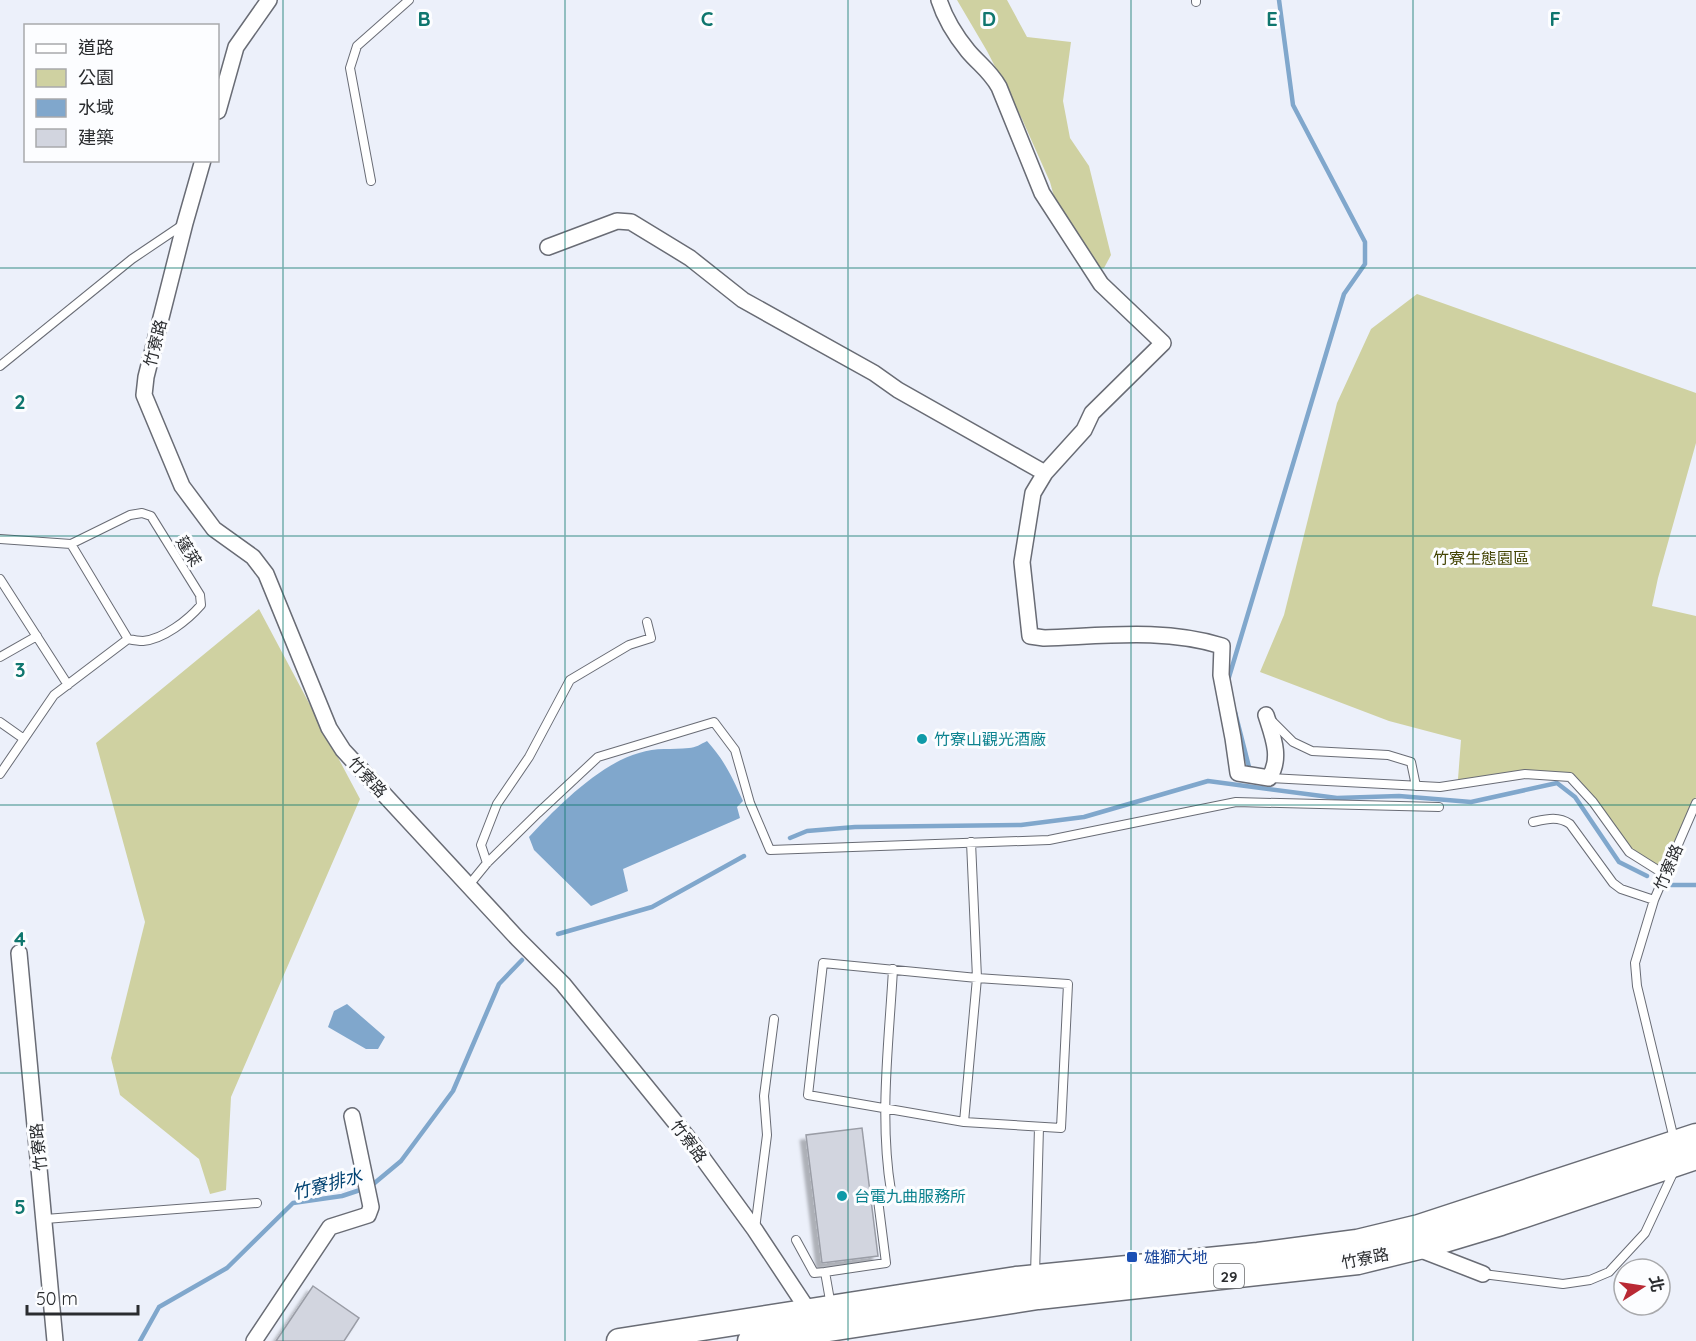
<svg xmlns="http://www.w3.org/2000/svg" width="1696" height="1341" viewBox="0 0 1696 1341" font-family="Quicksand,'Noto Sans TC',sans-serif">
  <style>
    .green { fill: #cfd1a1 }
    .water { fill: #80a7cc }
    .lines { fill: none; stroke-linecap: round; stroke-linejoin: round }
    .stream { stroke: #80a7cc; stroke-width: 4.5 }
    .building { fill: #d2d5df; stroke: #9a9da6; stroke-width: 1.5; filter: url(#shadow) }
    .lane-casing { stroke: #696c75; stroke-width: 10 }
    .street-casing { stroke: #696c75; stroke-width: 18 }
    .primary-casing { stroke: #696c75; stroke-width: 27 }
    .lane { stroke: #fff; stroke-width: 8 }
    .street { stroke: #fff; stroke-width: 15 }
    .primary { stroke: #fff; stroke-width: 24 }
    .grid { fill: none; stroke: #0f766e; stroke-width: 1.5; stroke-opacity: 0.55 }
    .culture-dot { fill: #0f9aa8; stroke: #fcfdff; stroke-width: 2 }
    .transit-dot { fill: #1a4fb4; stroke: #fcfdff; stroke-width: 2 }
    .labels { text-anchor: middle; dominant-baseline: central; stroke-width: 6; stroke-linejoin: round; paint-order: stroke }
    .shield { fill: #fcfdff; stroke: #696b6d; stroke-width: 1.5 }
    .shield-label { font-size: 15px; font-weight: bold; fill: #2a2c2f }
    .street-label { font-size: 16px; fill: #2a2c2f; stroke: #fcfdff }
    .park-label { font-size: 16px; fill: #444505; stroke: #fcfdff }
    .culture-label { font-size: 16px; fill: #0d838f; stroke: #fcfdff; text-anchor: start }
    .transit-label { font-size: 16px; fill: #164399; stroke: #fcfdff; text-anchor: start }
    .water-label { font-size: 18px; font-style: italic; fill: #014271; stroke: #fcfdff }
    .grid-label { font-size: 20px; text-anchor: middle; font-weight: bold; fill: #0f766e; stroke: #fcfdff; stroke-width: 6; stroke-linejoin: round; paint-order: stroke }
  </style>
  <defs>
    <filter id="shadow"><feDropShadow dx="-5.5" dy="5.5" stdDeviation="1.5" flood-color="#0004"/></filter>
  </defs>
  <rect width="100%" height="100%" fill="#ecf0fa"/>
  <path class="green" d="M957 0H1007L1027 37 1071 42 1063 101 1070 138 1089 166 1111 255 1104 268 1091 269 1064 233 1050 182 1022 119 987 51Z
    M1417 294 1696 393V443L1658 578 1652 606 1696 616V797L1662 870 1629 852 1570 777 1525 774 1491 780 1458 779 1461 740 1389 721 1260 672 1284 615 1337 403 1371 329Z
    M259 609 360 799 231 1097 226 1190 210 1194 199 1159 120 1095 111 1058 145 922 96 743Z"/>
  <path class="water" d="M707 741C725 761 732 777 743 801L737 807 740 818 623 869 628 891 591 906 534 850 529 837C556 808 599 764 639 753 656 747 672 750 689 748 695 748 701 744 707 741Z
    M347 1004 385 1037 378 1049H366L328 1027 334 1011Z"/>
  <g class="lines">
    <path class="stream" d="M1229 677 1344 294 1365 264V242L1293 105 1279 0
      M1235 712 1250 771
      M790 838 807 831 855 827 1021 825 1084 817 1208 781 1337 798 1399 796 1471 802 1557 783 1575 797 1619 862 1647 876
      M1669 885H1696
      M558 934 652 907 744 856
      M371 1186 401 1161 453 1091 499 984 522 960
      M140 1341 159 1307 227 1268 293 1203 342 1196 363 1189"/>
  </g>
  <path class="building" d="M862 1128 878 1256 822 1263 806 1135Z
    M313 1286 359 1318 344 1341H276Z"/>
  <g class="lines">
    <defs>
      <path id="lane" d="M1196 0V2
        M371 181 350 68 357 46 409 0
        M0 366 132 259 184 224
        M0 539 71 544 130 515 142 513 151 516 200 595 201 605C188 620 164 639 143 641 138 641 133 640 128 639L54 695 0 774
        M71 544 128 639
        M0 579 68 685
        M0 657 37 636
        M1272 721 1293 742 1312 751 1388 755 1411 762 1416 786
        M0 722 24 739
        M1269 778 1440 787 1525 774 1570 777 1593 802 1629 852 1664 874
        M1533 822C1547 819 1558 816 1570 824L1613 883 1621 889 1654 900
        M487 863 481 845 497 804 529 757 570 680 629 645 651 638 647 622
        M469 885 487 863 538 813 598 757 714 722 735 750 750 803 770 850 1049 840 1236 802 1439 807
        M823 963 977 978 1068 984 1061 1128 964 1122 808 1095Z
        M964 1122 977 978 971 842
        M1674 1139 1637 986 1635 963 1654 900 1696 803
        M891 1191C879 1118 889 1042 893 969
        M45 1219 257 1203
        M755 1229 767 1135 764 1096 774 1019
        M796 1240 814 1273 825 1272
        M1483 1274 1563 1284 1590 1280 1609 1272 1645 1233 1674 1171
        M1035 1275 1039 1127
        M831 1306 825 1272 886 1263 877 1192"/>
      <path id="street" d="M939 0C945 19 955 35 968 51 979 64 990 71 999 87L1042 193 1101 284 1163 343 1092 413 1084 430 1045 473 1033 493 1022 562 1030 636 1044 638C1104 636 1164 628 1222 646L1221 675 1233 738 1238 773 1269 778C1282 758 1273 737 1266 715
        M218 111 236 47 269 0
        M203 160 185 223 146 377 144 395 182 486 214 529 253 557 266 574 329 728 343 750 518 939 563 984 688 1138 755 1230 808 1310 813 1315
        M548 247 617 221 631 222 690 258 743 300 874 373 898 390 1045 473
        M19 953 55 1341
        M1416 1248 1483 1274
        M254 1341 330 1227 368 1215 371 1207 352 1116"/>
      <path id="primary" d="M619 1341 1016 1279 1258 1255 1357 1242 1419 1227 1696 1136
        M750 1341 1038 1297 1358 1262 1431 1244 1501 1223 1696 1157"/>
    </defs>
    <use href="#lane" class="lane-casing"/>
    <use href="#street" class="street-casing"/>
    <use href="#primary" class="primary-casing"/>
    <use href="#lane" class="lane"/>
    <use href="#street" class="street"/>
    <use href="#primary" class="primary"/>
  </g>
  <path class="grid" d="M283 0V1341M565 0V1341M848 0V1341M1131 0V1341M1413 0V1341M0 268H1696M0 536H1696M0 805H1696M0 1073H1696"/>
  <g class="culture-dot">
    <circle cx="922" cy="739" r="6"/>
    <circle cx="842" cy="1196" r="6"/>
  </g>
  <rect class="transit-dot" x="1126" y="1251" width="12" height="12" rx="3"/>
  <g class="labels">
    <rect class="shield" x="1214" y="1264" width="30" height="24" rx="4.5"/>
    <g class="shield-label">
      <text x="1229" y="1276">29</text>
    </g>
    <g class="street-label">
      <text transform="translate(155 343) rotate(-76)">竹寮路</text>
      <text transform="translate(189 551) rotate(58)">蓬萊</text>
      <text transform="translate(368 777) rotate(47)">竹寮路</text>
      <text transform="translate(1668 867) rotate(-67)">竹寮路</text>
      <text transform="translate(689 1141) rotate(53)">竹寮路</text>
      <text transform="translate(38 1147) rotate(-96)">竹寮路</text>
      <text transform="translate(1365 1258) rotate(-11)">竹寮路</text>
    </g>
    <g class="park-label">
      <text x="1481" y="558">竹寮生態園區</text>
    </g>
    <g class="culture-label">
      <text x="934" y="739">竹寮山觀光酒廠</text>
      <text x="854" y="1196">台電九曲服務所</text>
    </g>
    <g class="transit-label">
      <text x="1144" y="1257">雄獅大地</text>
    </g>
    <g class="water-label">
      <text transform="translate(327 1184) rotate(-15)">竹寮排水</text>
    </g>
  </g>
  <g class="grid-label">
    <text x="424" y="26">B</text>
    <text x="707" y="26">C</text>
    <text x="989" y="26">D</text>
    <text x="1272" y="26">E</text>
    <text x="1555" y="26">F</text>
    <text x="20" y="409">2</text>
    <text x="20" y="677">3</text>
    <text x="20" y="946">4</text>
    <text x="20" y="1214">5</text>
  </g>
  <rect x="24" y="24" width="195" height="138" fill="#fcfdff" stroke="#a8a9ac" stroke-width="1.5"/>
  <rect x="36" y="44" width="30" height="9" fill="#ffffff" stroke="#a8a9ac" stroke-width="1.5"/>
  <text x="78" y="54" font-size="18" fill="#2a2c2f">道路</text>
  <rect x="36" y="69" width="30" height="18" fill="#cfd1a1" stroke="#a8a9ac" stroke-width="1.5"/>
  <text x="78" y="84" font-size="18" fill="#2a2c2f">公園</text>
  <rect x="36" y="99" width="30" height="18" fill="#80a7cc" stroke="#a8a9ac" stroke-width="1.5"/>
  <text x="78" y="114" font-size="18" fill="#2a2c2f">水域</text>
  <rect x="36" y="129" width="30" height="18" fill="#d2d5df" stroke="#a8a9ac" stroke-width="1.5"/>
  <text x="78" y="144" font-size="18" fill="#2a2c2f">建築</text>
  <g transform="translate(1642 1287) rotate(78)"><circle r="28" fill="#fcfdff" stroke="#a8a9ac" stroke-width="1.5"/>
  <path d="M0-4.5L10 22L0 15L-10 22Z" fill="#b92934"/>
  <text y="-9" font-size="16" font-weight="bold" text-anchor="middle" fill="#2a2c2f">北</text>
  </g>
  <path d="M27 1305v9h111v-9" fill="none" stroke="#2a2c2f" stroke-width="3"/>
  <text x="36" y="1305" font-size="18" fill="#2a2c2f" stroke="#fcfdff" stroke-width="4.5" paint-order="stroke">50 m</text>
</svg>
